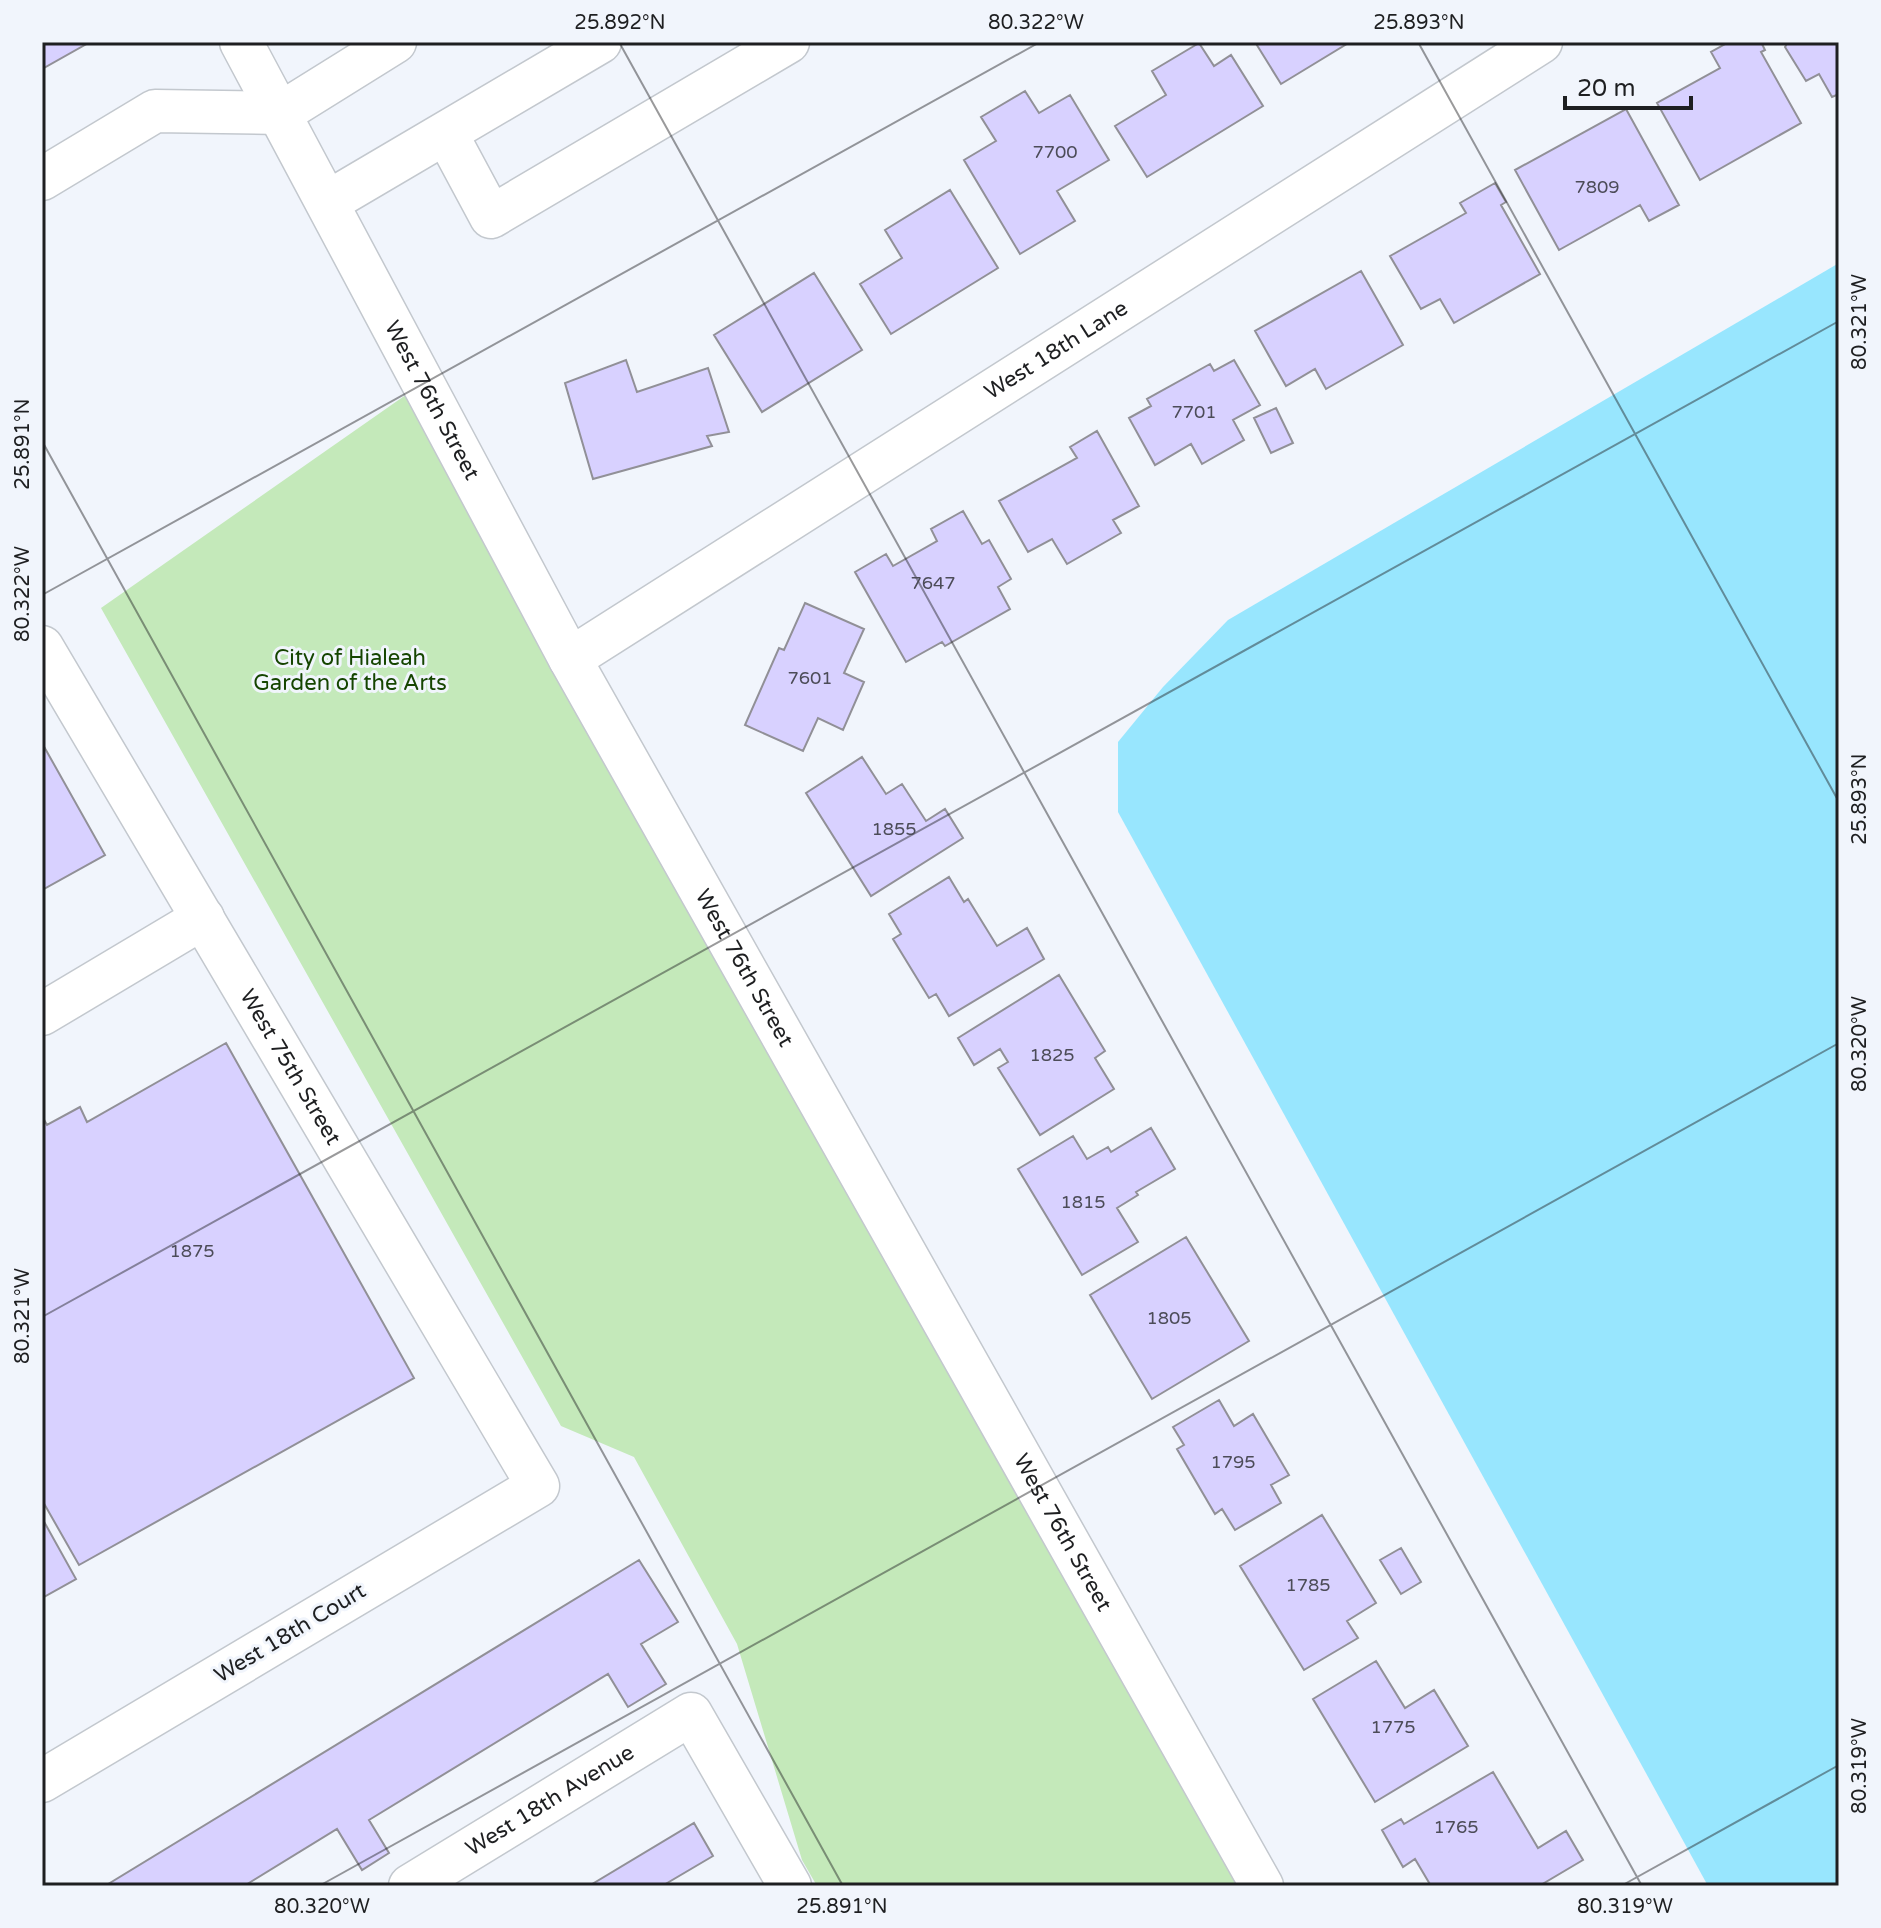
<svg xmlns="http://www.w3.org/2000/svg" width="1881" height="1928" viewBox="0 0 1881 1928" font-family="'Varela Round',sans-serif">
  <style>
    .green { fill: #c4e9ba }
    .water { fill: #98e6fe }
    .building { fill: #d8d1ff; stroke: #919097; stroke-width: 2 }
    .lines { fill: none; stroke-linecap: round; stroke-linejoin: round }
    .minor-casing { stroke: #c3c8ce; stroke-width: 45 }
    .minor { stroke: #fff; stroke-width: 42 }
    .ticks { fill: none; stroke: #1e1f21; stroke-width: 2; stroke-opacity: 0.45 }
    .labels { text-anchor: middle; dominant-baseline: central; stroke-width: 6; stroke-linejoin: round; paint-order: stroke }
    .number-label { font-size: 18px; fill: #4c4c58 }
    .street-label { font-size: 22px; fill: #1e1f21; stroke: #f1f5fc }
    .park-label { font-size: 22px; fill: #154500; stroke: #f1f5fc }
    .neatline { fill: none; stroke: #1e1f21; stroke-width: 3 }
    .ticks-label { font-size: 20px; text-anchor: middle; fill: #1e1f21 }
  </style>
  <rect width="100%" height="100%" fill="#f1f5fc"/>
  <path class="green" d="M410 392 1244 1886H817L802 1860 737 1644 634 1457 561 1426 101 608Z"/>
  <path class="water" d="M1839 263V1886H1708L1118 812V742L1163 687 1228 620Z"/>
  <path class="building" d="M42 42H90L42 69Z
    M1255 42H1350L1281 84Z
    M1729 42H1761L1765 50 1761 52 1801 123 1700 180 1657 103 1720 68 1711 52Z
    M1788 42H1839V94L1832 97 1819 74 1806 81 1785 47Z
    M1199 43 1214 66 1231 55 1263 106 1147 177 1115 126 1166 95 1152 71Z
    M1025 91 1039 113 1070 95 1109 160 1057 191 1075 221 1020 254 964 160 996 141 981 117Z
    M1626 109 1679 205 1649 221 1640 205 1559 250 1515 170Z
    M1495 183 1506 202 1501 205 1540 274 1454 323 1440 299 1421 309 1390 256 1466 213 1460 203Z
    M950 190 998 268 891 334 860 284 902 258 885 230Z
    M1361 271 1403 345 1326 389 1315 369 1286 386 1255 331Z
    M814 273 862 350 762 412 714 335Z
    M626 360 637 392 708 368 729 432 707 436 712 446 593 479 565 383Z
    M1234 360 1260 405 1233 420 1244 440 1202 464 1191 444 1155 465 1129 418 1151 406 1147 399 1210 364 1214 371Z
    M1276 408 1293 443 1271 453 1254 418Z
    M1097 431 1139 506 1113 520 1121 533 1067 564 1052 539 1028 552 999 501 1077 458 1070 447Z
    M963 511 982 544 989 540 1011 579 998 587 1010 609 945 646 942 642 906 662 855 572 886 554 893 566 937 541 931 529Z
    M805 603 864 629 844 673 864 682 843 730 818 718 803 751 745 725 779 648 784 650Z
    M42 743 105 855 42 890Z
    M862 757 886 794 902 784 926 821 945 809 963 838 871 896 806 793Z
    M949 877 964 902 968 899 997 946 1027 928 1044 959 949 1016 936 994 929 998 893 939 901 934 889 914Z
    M1059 975 1105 1051 1095 1058 1114 1089 1040 1135 998 1068 1008 1062 1000 1049 974 1065 958 1038Z
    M226 1043 414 1378 79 1565 42 1500V1116L47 1125 80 1107 87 1122Z
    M1151 1128 1175 1169 1136 1192 1138 1195 1117 1208 1138 1242 1082 1275 1018 1169 1073 1136 1087 1159 1108 1147 1111 1152Z
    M1186 1237 1249 1341 1152 1399 1090 1295Z
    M1219 1400 1234 1426 1253 1414 1289 1475 1271 1485 1281 1503 1235 1530 1222 1509 1215 1514 1177 1449 1184 1445 1173 1427Z
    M1322 1515 1376 1603 1347 1621 1358 1638 1304 1670 1240 1566Z
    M42 1518 76 1579 42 1598Z
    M1401 1548 1421 1582 1401 1594 1380 1560Z
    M639 1560 678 1622 641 1644 666 1684 628 1707 608 1674 369 1820 389 1853 362 1870 337 1829 244 1886H105Z
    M1376 1661 1405 1708 1434 1690 1468 1746 1375 1802 1313 1699Z
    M1493 1772 1538 1848 1566 1831 1583 1860 1539 1886H1431L1415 1859 1403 1867 1382 1830 1401 1819 1404 1824Z
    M694 1823 713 1856 662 1886H589Z"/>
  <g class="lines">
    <defs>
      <g id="minor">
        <path id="s1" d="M241 42 570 659 1262 1886"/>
        <path d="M447 135 491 217 788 42"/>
        <path d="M42 179 155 111 281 113 395 42"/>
        <path d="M328 202 600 42"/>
        <path id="s2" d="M42 647 538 1486 42 1781"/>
        <path id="s3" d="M570 659 1541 42"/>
        <path d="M42 1014 203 918"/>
        <path id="s4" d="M410 1886 691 1714 790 1886"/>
      </g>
    </defs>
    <use href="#minor" class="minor-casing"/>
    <use href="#minor" class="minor"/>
  </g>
  <path class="ticks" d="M619 42 1642 1886M1418 42 1839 802M42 441 843 1886M42 595 1040 42M42 1317 1839 321M42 1881 45 1886M319 1886 1839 1043M1621 1886 1839 1765"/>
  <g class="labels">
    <g class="number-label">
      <text x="1055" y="152">7700</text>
      <text x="1597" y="187">7809</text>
      <text x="1194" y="412">7701</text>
      <text x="933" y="583">7647</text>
      <text x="810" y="678">7601</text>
      <text x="894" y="829">1855</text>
      <text x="1052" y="1055">1825</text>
      <text x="1083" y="1202">1815</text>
      <text x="192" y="1251">1875</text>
      <text x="1169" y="1318">1805</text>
      <text x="1233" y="1462">1795</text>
      <text x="1308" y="1585">1785</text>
      <text x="1393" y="1727">1775</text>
      <text x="1456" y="1827">1765</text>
    </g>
    <g class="street-label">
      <text stroke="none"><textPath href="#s3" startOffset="576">West 18th Lane</textPath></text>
      <text stroke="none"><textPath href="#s1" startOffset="406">West 76th Street</textPath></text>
      <text stroke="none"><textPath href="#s1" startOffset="1054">West 76th Street</textPath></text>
      <text stroke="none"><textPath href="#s2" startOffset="488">West 75th Street</textPath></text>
      <text stroke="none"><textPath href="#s1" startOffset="1702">West 76th Street</textPath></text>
      <text transform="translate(290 1633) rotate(-31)">West 18th Court</text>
      <text stroke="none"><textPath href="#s4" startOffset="164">West 18th Avenue</textPath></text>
    </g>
    <g class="park-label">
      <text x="350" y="658">City of Hialeah<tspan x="350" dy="25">Garden of the Arts</tspan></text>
    </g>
  </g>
  <rect width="1881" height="1928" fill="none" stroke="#f1f5fc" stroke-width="88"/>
  <path d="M1565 96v12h126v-12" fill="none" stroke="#1e1f21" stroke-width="4"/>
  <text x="1577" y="96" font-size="24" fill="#1e1f21" stroke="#f1f5fc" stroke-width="6" paint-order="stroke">20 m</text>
  <rect x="44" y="44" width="1793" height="1840" class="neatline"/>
  <g class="ticks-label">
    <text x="620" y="29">25.892°N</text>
    <text x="1036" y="29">80.322°W</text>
    <text x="1419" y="29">25.893°N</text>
    <text transform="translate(1859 322) rotate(-90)" y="7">80.321°W</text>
    <text transform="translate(22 444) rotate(-90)" y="7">25.891°N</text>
    <text transform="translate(22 594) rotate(-90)" y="7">80.322°W</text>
    <text transform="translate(1859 799) rotate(-90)" y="7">25.893°N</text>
    <text transform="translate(1859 1044) rotate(-90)" y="7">80.320°W</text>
    <text transform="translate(22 1316) rotate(-90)" y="7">80.321°W</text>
    <text transform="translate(1859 1766) rotate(-90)" y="7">80.319°W</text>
    <text x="322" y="1913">80.320°W</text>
    <text x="842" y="1913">25.891°N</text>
    <text x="1625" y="1913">80.319°W</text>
  </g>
</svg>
